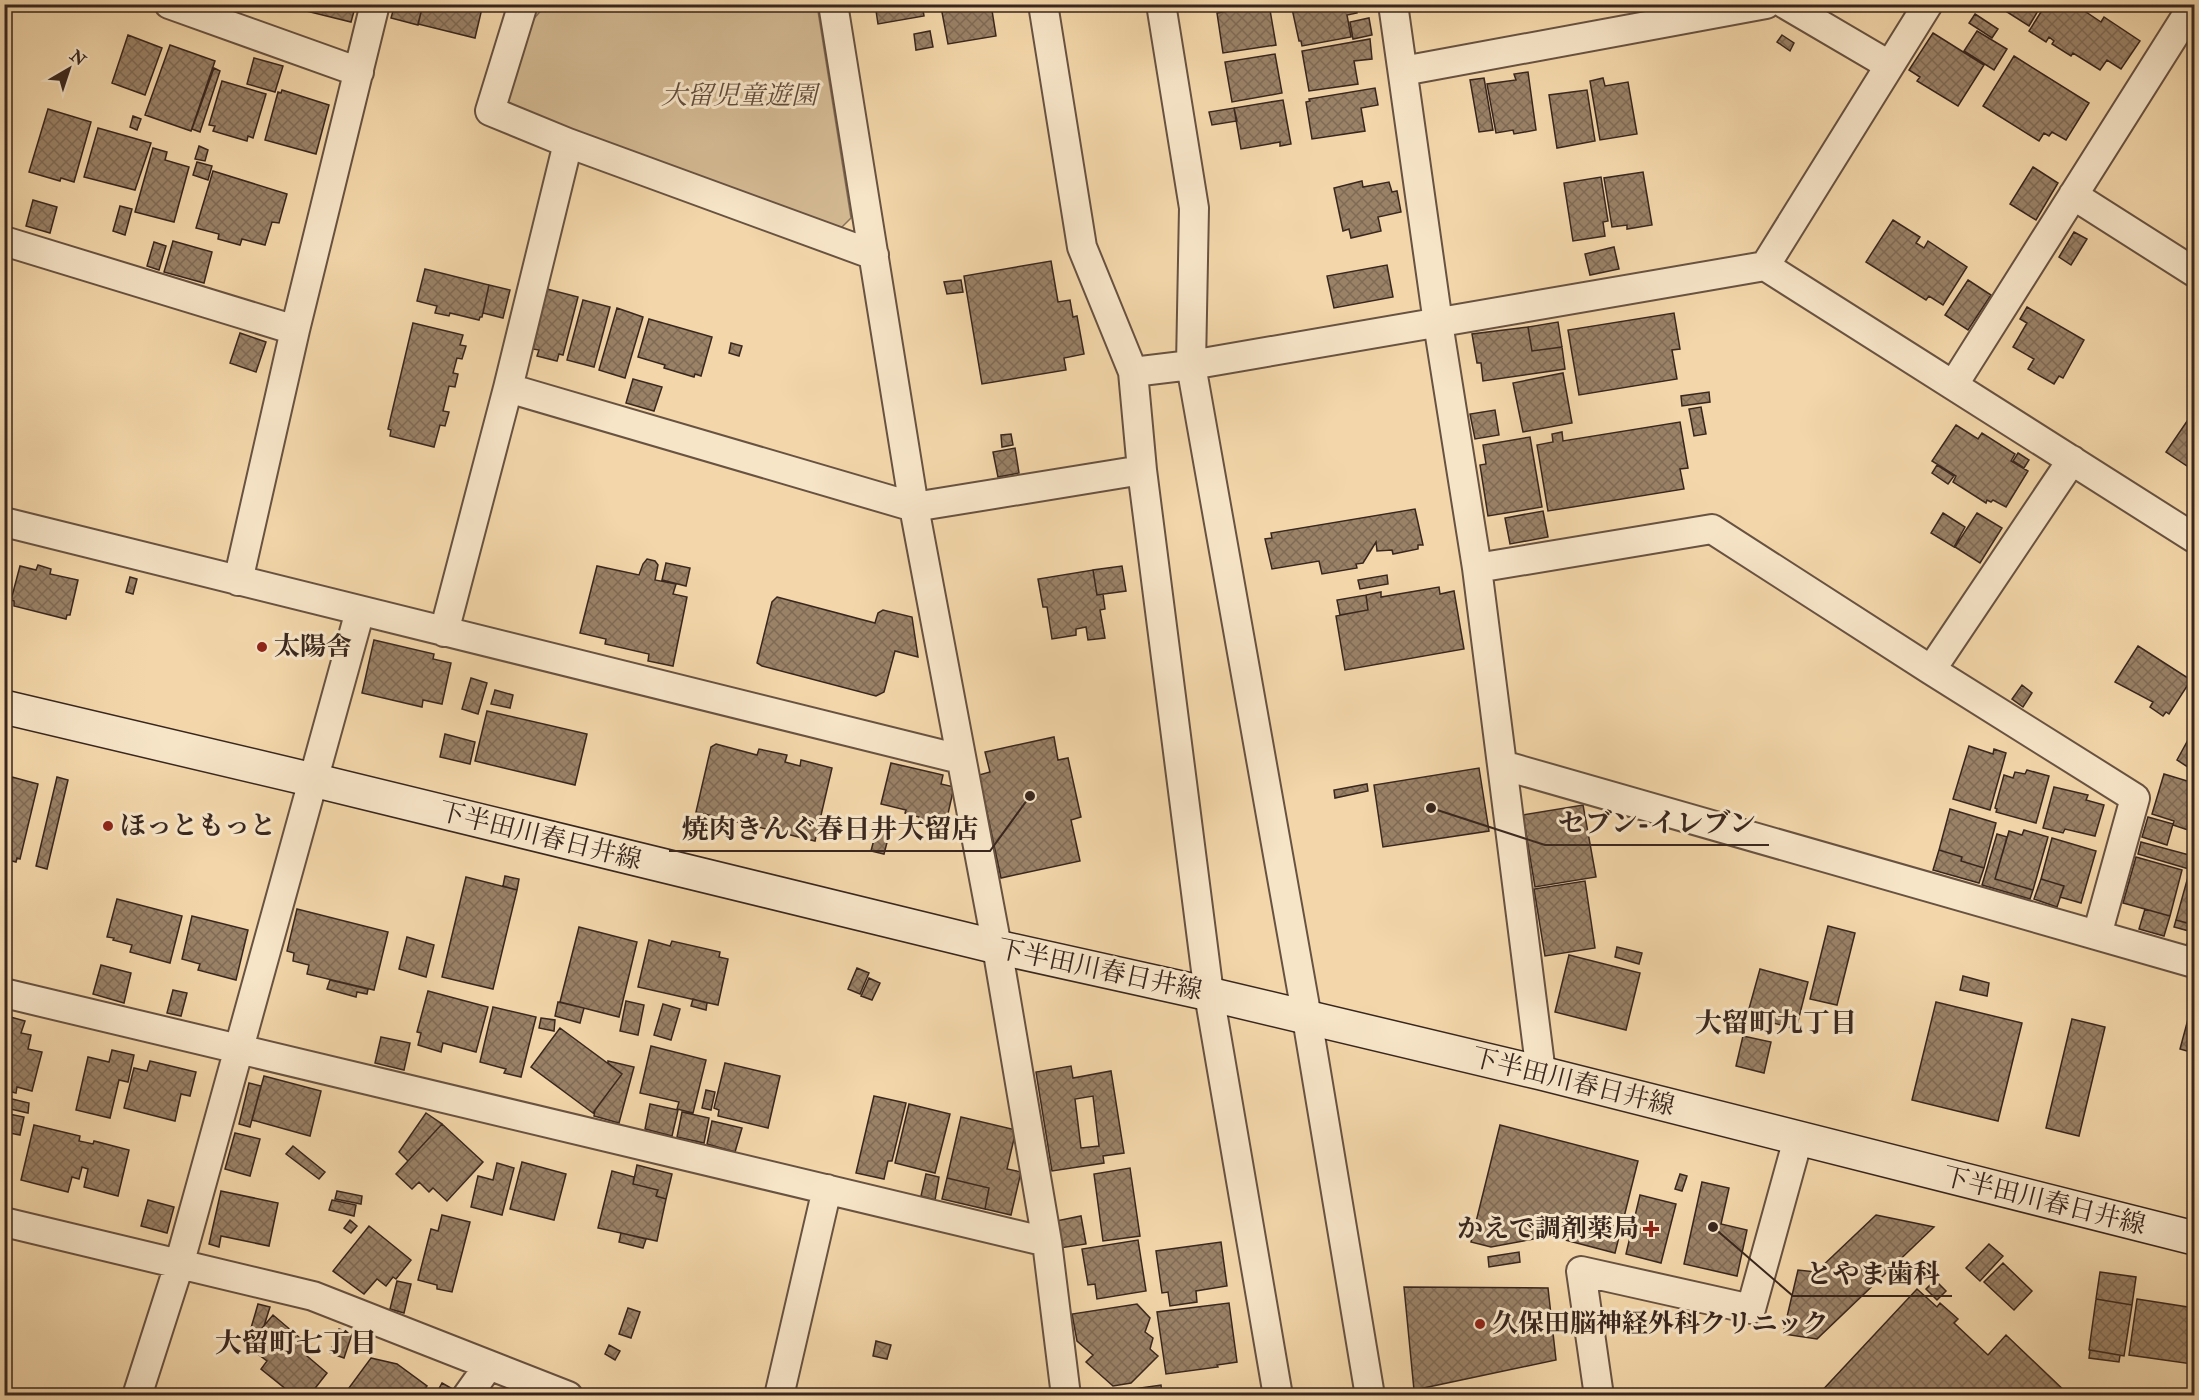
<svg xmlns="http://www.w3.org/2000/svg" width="2199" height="1400" viewBox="0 0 2199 1400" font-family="'IM FELL Double Pica','Noto Serif JP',serif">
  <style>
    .park { fill: #d3b992; stroke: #867058; stroke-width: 1.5 }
    .building { fill: url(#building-cross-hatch); stroke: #39261e; stroke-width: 1.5; fill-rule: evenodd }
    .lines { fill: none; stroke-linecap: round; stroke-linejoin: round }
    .street-casing { stroke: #685241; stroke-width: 32 }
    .secondary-casing { stroke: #39261e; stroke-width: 36 }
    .street { stroke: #f7e5c8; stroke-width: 28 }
    .secondary { stroke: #f7e5c8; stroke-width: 33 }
    .poi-dot { fill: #8f2418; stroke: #f7e5c8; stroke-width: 2 }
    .labels { text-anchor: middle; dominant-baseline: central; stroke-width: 6; stroke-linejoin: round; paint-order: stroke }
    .park-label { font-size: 26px; font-style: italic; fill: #604b3b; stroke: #f7e5c8 }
    .poi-label { font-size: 26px; font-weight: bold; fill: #39261e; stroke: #f7e5c8; text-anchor: start }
    .street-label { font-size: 26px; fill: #39261e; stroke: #f7e5c8 }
    .neighbourhood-label { font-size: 27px; font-weight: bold; fill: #39261e; stroke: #f7e5c8 }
    .leader { fill: none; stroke: #39261e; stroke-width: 2 }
    .callout-dot { fill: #39261e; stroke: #f7e5c8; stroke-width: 2 }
    .callout-label { font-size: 27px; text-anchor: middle; font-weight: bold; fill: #39261e; stroke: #f7e5c8; stroke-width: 6; stroke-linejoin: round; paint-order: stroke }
  </style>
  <defs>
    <pattern id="building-cross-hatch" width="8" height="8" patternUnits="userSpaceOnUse" patternTransform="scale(1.5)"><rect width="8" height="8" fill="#9a8267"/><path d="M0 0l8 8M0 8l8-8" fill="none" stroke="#7f6a54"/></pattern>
  </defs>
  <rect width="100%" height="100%" fill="#f3d7aa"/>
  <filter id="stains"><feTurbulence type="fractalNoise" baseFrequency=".00333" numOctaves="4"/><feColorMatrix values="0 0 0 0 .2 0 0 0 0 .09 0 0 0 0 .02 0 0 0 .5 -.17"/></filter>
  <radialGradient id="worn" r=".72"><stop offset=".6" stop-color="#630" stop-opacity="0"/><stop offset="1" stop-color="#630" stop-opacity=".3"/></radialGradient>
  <path class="park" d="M546 5H817L851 218 841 228 513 113 505 97 529 24Z"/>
  <path class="building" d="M307 4H356L351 22 306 11Z
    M395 4H423L418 25 391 18Z
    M423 4H483L475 38 418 24Z
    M875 4H922L924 16 878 24Z
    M954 4H991L996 36 948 44 941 7Z
    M1269 4 1276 45 1223 53 1217 13Z
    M1291 4H1355L1357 13 1347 15 1351 37 1302 46 1301 41H1299Z
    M2006 4H2042L2029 26 2004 10 2008 5Z
    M2046 4H2074L2101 22 2104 17 2140 41 2121 69 2107 60 2100 70 2073 53 2071 56 2052 44 2054 41 2049 37 2046 42 2029 31Z
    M1975 14 1998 29 1992 38 1969 23Z
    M1369 18 1372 35 1353 39 1350 22Z
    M930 31 933 47 916 50 914 34Z
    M1977 31 2007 49 1994 70 1964 51Z
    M1933 33 1984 65 1958 106 1917 81 1920 77 1909 70Z
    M128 35 162 48 145 95 112 83Z
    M1782 35 1794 43 1790 51 1777 42Z
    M1370 39 1372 59 1354 61 1358 84 1309 91 1302 51Z
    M170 45 215 61 191 131 145 115Z
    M1275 54 1282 93 1232 102 1225 62Z
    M2014 56 2089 103 2066 140 2052 132 2049 136 2044 133 2039 141 1983 106Z
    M254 58 283 66 275 92 247 84Z
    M214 68 220 71 200 132 192 129Z
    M1528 72 1536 130 1514 134 1513 130 1496 133 1487 84 1516 80 1514 74Z
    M1484 78 1493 130 1479 132 1470 80Z
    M1603 78 1605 86 1628 82 1637 134 1600 140 1590 81Z
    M222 81 266 94 253 138 248 136 247 141 213 131 215 126 209 125Z
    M1375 88 1378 105 1361 108 1365 131 1312 139 1306 102 1310 101 1309 99Z
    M282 90 329 105 316 154 265 140 278 92 281 93Z
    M1587 90 1595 141 1557 148 1549 95Z
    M1283 100 1291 144 1280 146V142L1241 149 1234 108Z
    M1234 108 1237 121 1212 125 1209 112Z
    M48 109 91 122 74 182 61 178 60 181 29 172Z
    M133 116 141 119 137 130 130 127Z
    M98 128 151 143 135 190 84 177Z
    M199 146 208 150 205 161 195 159Z
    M153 148 167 152 165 160 189 167 174 222 135 212Z
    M197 162 212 166 208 180 193 175Z
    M2033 167 2058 183 2036 220 2010 204Z
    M213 171 287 194 279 223 272 222 265 245 242 239 240 245 218 239 219 234 196 228Z
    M1643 172 1652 225 1627 229V225L1612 227 1604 178Z
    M1601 177 1608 221 1603 222 1605 236 1573 241 1564 183Z
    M1362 181 1363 187 1389 182 1392 192 1397 191 1401 212 1378 217 1381 231 1351 238 1349 229 1343 231 1334 188Z
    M33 200 57 207 50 233 26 226Z
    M120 206 132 209 125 235 113 231Z
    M1893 220 1920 237 1916 243 1924 248 1928 241 1967 267 1943 305 1929 296 1926 300 1866 262Z
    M2074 232 2087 239 2071 265 2059 257Z
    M173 241 212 252 204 283 164 272Z
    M154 242 166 246 159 270 147 266Z
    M1614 247 1619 269 1590 275 1585 254Z
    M1051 261 1058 302 1070 300 1073 317 1077 316 1084 354 1064 358 1066 370 982 384 964 276Z
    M1387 265 1393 297 1334 308 1327 276Z
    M425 269 489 285 482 317H480L479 320 450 313 449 316 435 313 437 306 417 301Z
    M961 280 963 292 947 294 944 282Z
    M1968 280 1991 295 1968 330 1945 315Z
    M489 285 510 290 503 318 483 313Z
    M547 289 578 297 563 355 559 354 557 361 537 356 539 350 533 349Z
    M583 300 610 307 594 367 567 360Z
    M2027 307 2084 340 2063 378 2059 376 2054 384 2028 369 2034 359 2013 347 2027 323 2020 319Z
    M617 308 643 317 625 378 599 370Z
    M1674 313 1680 349 1672 350 1677 379 1579 395 1568 330Z
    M649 319 712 337 701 376 695 374 694 377 664 368 665 365 638 357Z
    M1558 322 1562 347 1532 351 1528 327Z
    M413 323 463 335 460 345 466 346 462 359 457 358 453 373 458 374 455 387 449 386 443 411 449 412 445 426 440 425 434 447 390 436 391 430 388 429Z
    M1528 327 1532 351 1562 347 1565 369 1483 381 1481 363H1477L1472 334Z
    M240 333 266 342 256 372 230 363Z
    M731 343 742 346 739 356 729 353Z
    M1563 373 1572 423 1523 432 1513 383Z
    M633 379 662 387 654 411 626 403Z
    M1709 392 1710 402 1682 406 1681 396Z
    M1701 407 1706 434 1694 436 1689 409Z
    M1495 410 1499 435 1475 439 1470 414Z
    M2194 411V465L2190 462 2187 466 2166 452Z
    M1680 422 1688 468 1680 469 1684 489 1548 511 1537 445 1553 442 1552 434 1562 432 1563 441Z
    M1956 425 1978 439 1982 433 2015 454 2011 461 2028 471 2006 507 1993 500 1991 502 1987 500 1986 503 1953 482 1956 476 1932 461Z
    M1011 434 1013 445 1002 447 1001 435Z
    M1530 437 1542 507 1488 516 1480 465 1486 464 1483 445Z
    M1015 448 1019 473 998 477 993 452Z
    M2018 453 2029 460 2024 468 2013 461Z
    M1937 465 1954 476 1948 484 1932 473Z
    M1415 509 1423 545H1418V549L1393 554 1392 550 1377 551 1376 542 1363 563 1356 564 1357 568 1322 574 1319 561 1272 569 1265 539 1272 538 1271 533Z
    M1543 511 1548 537 1510 544 1505 518Z
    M1943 513 1965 527 1954 547 1931 533Z
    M1977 513 2002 528 1980 563 1955 547Z
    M647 559 655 561 658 565 655 580 676 584 673 594 687 597 673 666 648 661 649 654 605 644 606 639 580 633 597 566 639 575 643 564Z
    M666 563 690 568 686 586 662 580Z
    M38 565 51 569 50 574 78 580 70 615H67L66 619 14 606V601L11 600 20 566 36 570Z
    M1122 566 1126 591 1097 595 1093 570Z
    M1093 570 1097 595 1103 594 1105 609 1100 610 1105 638 1088 640 1086 627 1076 629V635L1052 639 1047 607H1043L1038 579Z
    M1387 575 1388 584 1360 589 1358 580Z
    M130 577 137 579 133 594 126 592Z
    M1439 587 1440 594 1454 591 1464 649 1345 670 1336 616 1368 610 1366 595 1381 592V597Z
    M1366 595 1368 610 1340 615 1337 600Z
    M777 597 875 623 878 613 883 610 912 617 918 657 895 651 884 692 876 696 762 666 757 663 772 602Z
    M374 640 434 654 433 659 451 663 442 704 423 700 422 707 362 693Z
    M2138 646 2191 680 2169 714 2166 712 2163 716 2150 707 2153 702 2115 682Z
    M471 678 487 683 478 714 462 709Z
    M2022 685 2032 693 2023 707 2012 699Z
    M495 690 513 695 510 708 491 704Z
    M487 711 587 734 575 785 475 761Z
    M2194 729V771L2177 760Z
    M445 734 475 742 470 764 440 757Z
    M1054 737 1058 760 1068 758 1081 817 1071 820 1080 861 1001 878 979 775 990 772 985 752Z
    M716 744 757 755 759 749 787 755 785 762 800 766 801 760 832 768 815 841 696 812 711 747Z
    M1969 746 1993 754 1994 749 2006 753 1990 810 1953 799Z
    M891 763 943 775 941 784 954 787 945 827 919 820V817L905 813 906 810 881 804Z
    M1479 768 1489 831 1383 847 1374 785Z
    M2027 770 2049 776 2036 823 1996 812 1997 809 1995 808 2004 775 2013 778 2015 772 2025 774Z
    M2164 774 2194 783V832L2173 825 2174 821 2152 814Z
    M12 777 38 784 20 859 17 858 16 862 4 859V788L9 790Z
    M57 777 68 780 47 869 36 866Z
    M1367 784 1368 791 1335 798 1334 790Z
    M2054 787 2088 795 2086 800 2104 805 2095 836 2065 829 2063 833 2043 828Z
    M1583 805 1596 877 1535 887 1523 815Z
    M1950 809 1996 823 1984 868 1961 861 1962 857 1939 850Z
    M2148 817 2173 824 2167 845 2142 837Z
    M878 824 891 827 884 854 871 851Z
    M2024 830 2048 837 2033 890 1995 879 2009 831 2022 835Z
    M1997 834 2007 837 1995 879 2033 890 2030 899 1982 885Z
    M2052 838 2096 851 2081 903 2060 897 2064 886 2041 879Z
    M2141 842 2193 856 2189 869 2138 854Z
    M1939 850 1962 857 1961 861 1984 868 1979 883 1933 870Z
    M2136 857 2182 870 2170 916 2123 903Z
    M2189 873 2194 874V925L2176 920Z
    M505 876 519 879 517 890 503 886Z
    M466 877 517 890 493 989 442 977Z
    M2041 879 2064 886 2057 907 2034 899Z
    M1585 881 1595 948 1545 956 1534 889Z
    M117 899 182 916 170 963 130 952 132 945 113 940 114 938 107 937Z
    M297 909 388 932 374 990 307 974 309 965 293 961 294 953 287 951Z
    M2145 909 2170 916 2164 936 2139 929Z
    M192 916 248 930 236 980 198 970 200 964 182 959Z
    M2176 920 2191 924 2189 931 2174 927Z
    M2193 924 2194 925V946L2187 944Z
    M1828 926 1855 933 1837 1005 1810 999Z
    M579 927 637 942 619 1017 560 1002Z
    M407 937 434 945 426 977 399 969Z
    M649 940 670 946 672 941 720 952 719 957 728 959 718 1005 638 987Z
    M1617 947 1642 953 1639 964 1615 957Z
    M1569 955 1640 973 1626 1030 1555 1012Z
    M101 965 131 973 124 1003 93 994Z
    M857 968 869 973 860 994 848 989Z
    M1760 969 1808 982 1796 1029 1747 1016Z
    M1963 976 1989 983 1987 996 1960 990Z
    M869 978 880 983 872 1000 861 996Z
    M330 980 368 989 367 994 357 992 356 997 327 989Z
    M173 990 187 993 181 1016 167 1013Z
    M428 991 488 1007 476 1052 443 1043 441 1052 418 1045 421 1033 417 1032Z
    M693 999 707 1003 706 1010 691 1006Z
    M626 1001 644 1005 638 1035 620 1031Z
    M558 1002 584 1008 580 1023 555 1016Z
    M1936 1002 2022 1023 1998 1121 1912 1100Z
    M663 1004 680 1009 671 1040 654 1035Z
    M493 1007 536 1017 521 1077 504 1073 506 1069 480 1062Z
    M2191 1008 2194 1009V1053L2180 1049Z
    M7 1016 25 1021 21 1033 31 1035 28 1049 42 1052 32 1091 17 1087 16 1093 4 1090V1025Z
    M1747 1016 1767 1021 1765 1030 1746 1025Z
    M541 1018 555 1020 554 1031 539 1028Z
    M2072 1019 2105 1027 2079 1136 2046 1128Z
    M560 1028 622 1074 593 1113 531 1067Z
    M1743 1036 1771 1042 1764 1073 1736 1066Z
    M381 1037 410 1043 404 1070 375 1063Z
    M651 1046 706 1060 693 1113 677 1109 679 1102 640 1093Z
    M112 1050 134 1055 128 1082 119 1080 110 1118 76 1110 88 1057 109 1062Z
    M150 1061 196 1072 190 1096 181 1094 175 1121 124 1108 134 1068 147 1071Z
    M608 1061 634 1067 619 1123 594 1116 595 1110 622 1074 608 1063Z
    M725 1063 780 1076 768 1128 718 1116 719 1110 714 1108Z
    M1071 1066 1073 1078 1111 1071 1124 1153 1103 1156 1104 1163 1052 1171 1036 1072ZM1093 1096 1099 1146 1081 1148 1075 1099Z
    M264 1076 321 1091 310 1136 252 1120Z
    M249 1083 261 1086 250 1127 239 1124Z
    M706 1090 715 1092 711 1110 702 1108Z
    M874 1096 906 1103 892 1161H888L884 1179 856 1173Z
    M8 1098 29 1103 28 1113 6 1108Z
    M650 1104 678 1110 672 1136 645 1129Z
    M909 1104 950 1114 935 1173 895 1163Z
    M682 1112 709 1118 704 1143 677 1137Z
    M4 1113 24 1117 20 1135 10 1133 4 1156Z
    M426 1113 442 1124 408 1161 399 1152Z
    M961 1117 1016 1130 1007 1169 1021 1172 1011 1215 985 1209 989 1188 947 1178Z
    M712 1121 742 1128 735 1152 707 1144Z
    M442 1124 483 1162 447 1201 433 1188 429 1192 419 1182 412 1189 396 1174Z
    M34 1125 80 1136 79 1141 93 1144 94 1141 129 1150 118 1196 84 1187 88 1169 82 1167 79 1179 72 1177 68 1192 21 1180Z
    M1500 1125 1638 1161 1615 1253 1550 1236 1491 1247 1471 1242Z
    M235 1133 260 1139 250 1176 225 1169Z
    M293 1146 325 1172 319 1179 286 1154Z
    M522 1162 566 1174 554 1220 510 1209Z
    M497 1163 514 1168 502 1215 471 1207 478 1176 493 1180Z
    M637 1165 672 1174 666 1199 656 1196 658 1190 633 1184Z
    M1130 1168 1140 1236 1103 1241 1094 1174Z
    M612 1171 634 1177 633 1184 658 1190 656 1196 666 1199 657 1241 598 1228Z
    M926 1174 939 1177 935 1200 921 1196Z
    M1680 1174 1687 1176 1682 1191 1675 1189Z
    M947 1178 989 1188 985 1209 942 1199Z
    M1702 1182 1729 1188 1721 1224 1747 1230 1737 1276 1684 1264Z
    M221 1191 278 1203 269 1246 221 1236 219 1247 209 1244Z
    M337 1191 362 1196 361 1204 335 1199Z
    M1640 1195 1676 1204 1661 1263 1626 1254Z
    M148 1200 174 1207 167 1233 141 1226Z
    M332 1200 356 1205 354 1216 329 1210Z
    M442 1215 470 1222 452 1292 437 1289V1285L418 1280 431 1229 438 1231Z
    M1876 1215 1934 1227 1817 1339 1783 1334 1798 1270 1816 1272Z
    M1081 1216 1086 1244 1060 1248 1056 1221Z
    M350 1220 357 1226 351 1233 344 1228Z
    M369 1226 411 1260 396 1279 393 1277 386 1286 377 1279 364 1294 333 1271Z
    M621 1233 646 1239 643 1248 619 1242Z
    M1138 1240 1146 1291 1097 1299 1095 1284 1088 1285 1082 1249Z
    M1221 1242 1227 1286 1196 1291 1197 1302 1170 1306 1168 1292 1162 1293 1156 1251Z
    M1989 1244 2003 1256 1980 1281 1966 1268Z
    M1519 1252 1520 1262 1489 1267 1488 1257Z
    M2003 1263 2032 1291 2014 1310 1984 1282Z
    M2100 1272 2136 1277 2132 1305 2096 1299Z
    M1935 1280 1946 1291 1937 1300 1926 1289Z
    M397 1281 411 1284 404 1313 390 1309Z
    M1404 1287 1548 1288 1556 1360 1414 1390Z
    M1917 1289 1937 1307 1940 1303 1958 1319 1954 1323 1988 1355 2006 1335 2070 1396H1817Z
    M2096 1299 2132 1305 2124 1356 2089 1350Z
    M2137 1299 2194 1308V1345L2192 1364 2129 1355Z
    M1229 1303 1237 1362 1217 1365 1218 1367 1166 1374 1157 1312Z
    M258 1304 270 1307 264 1326 260 1330 251 1328Z
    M1137 1304 1150 1318 1145 1332 1153 1338 1150 1349 1158 1356 1131 1383 1113 1386 1086 1362 1093 1355 1077 1341 1072 1314Z
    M628 1308 640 1312 631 1338 619 1334Z
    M273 1315 313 1349 307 1356 327 1373 309 1396H302L296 1390 292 1394 261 1369 267 1361 247 1346Z
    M339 1329 352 1334 344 1358 330 1353Z
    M876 1341 891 1345 887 1359 873 1356Z
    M609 1345 620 1351 615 1360 605 1354Z
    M2090 1350 2120 1355 2119 1362 2089 1358Z
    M371 1358 397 1364 427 1386 420 1396H343Z
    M442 1383 451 1388 447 1396H435Z
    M1161 1385 1162 1396H1106V1393Z"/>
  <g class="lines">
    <defs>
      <path id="street" d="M169 4 359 72
        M523 4 490 111 568 143
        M833 4 914 507 997 947 1047 1242 1066 1396
        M1043 4 1082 247 1133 372 1142 470 1209 994 1278 1396
        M1161 4 1194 208 1191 365 1307 1018 1370 1396
        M1393 4 1438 323 1477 568 1502 765 2194 963
        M1785 4 1889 65
        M1403 71 1766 4
        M2073 195 2194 272
        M4 241 295 330
        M1765 266 1928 4
        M1133 372 1191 365 1765 266 2194 538
        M1954 384 2194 4
        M508 388 914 507 1142 470
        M4 522 960 759
        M1477 568 1712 529 1931 670 2135 798 2097 935
        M238 581 295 330 375 4
        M444 632 508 388 568 143 874 255
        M1931 670 2072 460
        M1502 765 1541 1073
        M4 993 1047 1242
        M4 1222 313 1296 568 1396
        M137 1396 179 1265 360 611
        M467 1396 489 1365
        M779 1396 827 1189
        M1599 1396 1581 1271 1751 1309 1798 1139"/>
      <path id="secondary" d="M4 707 313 780 997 947 1209 994 1541 1073 2194 1238"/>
    </defs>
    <use href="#street" class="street-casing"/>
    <use href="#secondary" class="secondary-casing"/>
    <use href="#street" class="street"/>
    <use href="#secondary" class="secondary"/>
  </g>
  <g class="poi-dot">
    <circle cx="262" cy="647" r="6"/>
    <circle cx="108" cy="826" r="6"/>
    <path d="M1648 1220h6v6h6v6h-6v6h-6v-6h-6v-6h6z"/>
    <circle cx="1480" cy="1324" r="6"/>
  </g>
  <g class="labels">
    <g class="park-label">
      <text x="739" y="96">大留児童遊園</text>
    </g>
    <g class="poi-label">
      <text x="274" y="647">太陽舎</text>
      <text x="120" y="826">ほっともっと</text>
      <text x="1639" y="1229" text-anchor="end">かえで調剤薬局</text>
      <text x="1492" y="1324">久保田脳神経外科クリニック</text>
    </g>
    <g class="street-label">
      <text transform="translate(540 836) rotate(14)">下半田川春日井線</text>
      <text transform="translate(1100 970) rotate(12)">下半田川春日井線</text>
      <text transform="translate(1573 1082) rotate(14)">下半田川春日井線</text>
      <text transform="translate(2044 1201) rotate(14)">下半田川春日井線</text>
    </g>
    <g class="neighbourhood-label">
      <text x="1776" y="1023">大留町九丁目</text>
      <text x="296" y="1343">大留町七丁目</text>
    </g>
  </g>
  <path class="leader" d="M1431 808L1545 845H1769M1030 796L990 851H669M1713 1227L1793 1296H1952"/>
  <g class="callout-dot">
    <circle cx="1431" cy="808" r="6"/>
    <circle cx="1030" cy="796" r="6"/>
    <circle cx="1713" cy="1227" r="6"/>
  </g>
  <g class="callout-label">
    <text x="1657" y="832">セブン-イレブン</text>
    <text x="830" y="838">焼肉きんぐ春日井大留店</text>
    <text x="1873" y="1283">とやま歯科</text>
  </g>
  <rect width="2199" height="1400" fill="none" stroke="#f3d7aa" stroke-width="24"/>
  <rect x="6" y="6" width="2187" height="1388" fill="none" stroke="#39261e" stroke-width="3"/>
  <rect x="12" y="12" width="2175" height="1376" fill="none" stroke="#39261e" stroke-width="1.5"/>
  <g transform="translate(69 69) rotate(39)" stroke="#f7e5c8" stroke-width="4.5" paint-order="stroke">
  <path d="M0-4.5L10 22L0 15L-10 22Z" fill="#39261e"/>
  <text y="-9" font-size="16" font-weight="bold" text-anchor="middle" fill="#39261e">N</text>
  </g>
  <rect width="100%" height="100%" filter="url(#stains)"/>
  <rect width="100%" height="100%" fill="url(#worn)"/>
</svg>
